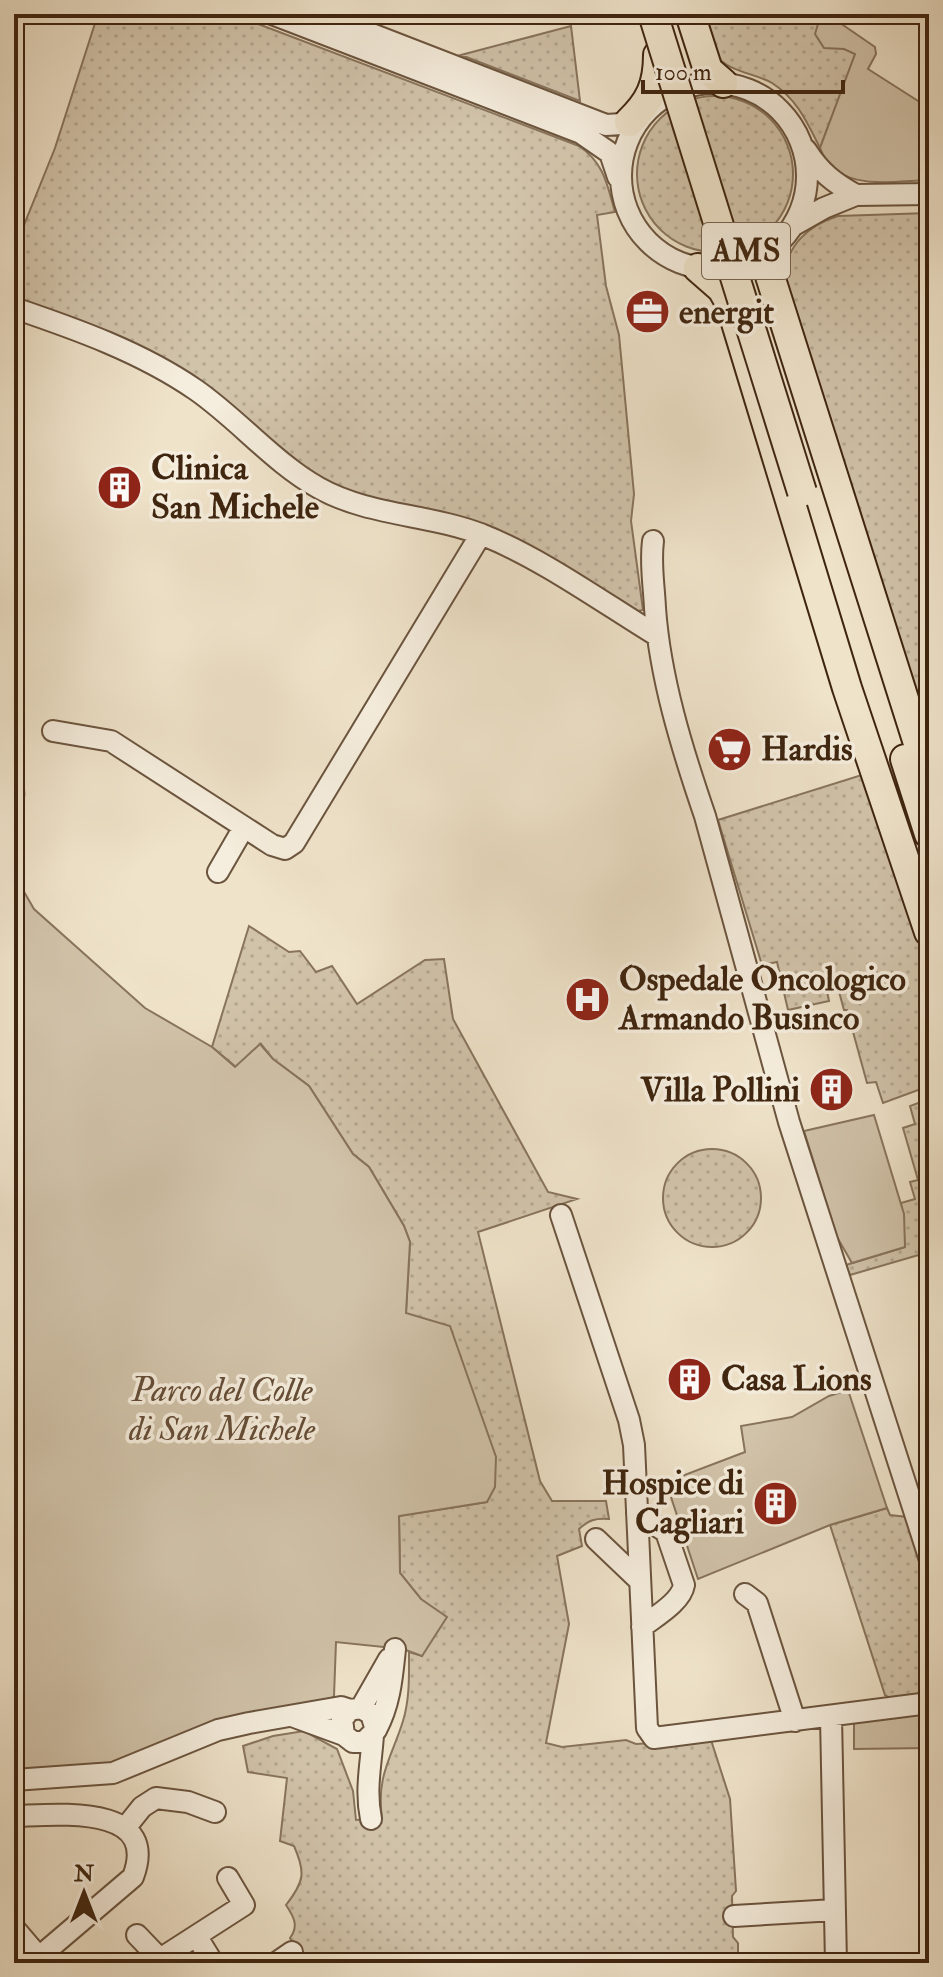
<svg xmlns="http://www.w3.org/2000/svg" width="943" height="1977" viewBox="0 0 943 1977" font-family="'IM FELL Double Pica',serif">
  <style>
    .grass { fill: url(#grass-dots); stroke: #88745c; stroke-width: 2 }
    .green { fill: #d1c3aa; stroke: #88745c; stroke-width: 2 }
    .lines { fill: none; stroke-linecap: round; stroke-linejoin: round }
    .minor-casing { stroke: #6b543e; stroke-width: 24 }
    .highway-casing { stroke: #3f250f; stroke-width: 32 }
    .minor { stroke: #f5eddd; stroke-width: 20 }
    .highway { stroke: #efe3ca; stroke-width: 28 }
    .highway-bridge-casing { stroke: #3f250f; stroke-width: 32; stroke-linecap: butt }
    .highway-bridge { stroke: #efe3ca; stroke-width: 28 }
    .labels { text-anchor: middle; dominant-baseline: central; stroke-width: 7; stroke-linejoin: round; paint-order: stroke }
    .shield { fill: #f5eddd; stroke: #76614d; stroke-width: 2 }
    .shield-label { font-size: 32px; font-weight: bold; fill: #3f250f }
    .poi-label { font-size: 34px; font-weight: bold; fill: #3f250f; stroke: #f5eddd; text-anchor: start }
    .park-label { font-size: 34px; font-style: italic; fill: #644c36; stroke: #f5eddd }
  </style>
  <defs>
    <pattern id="grass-dots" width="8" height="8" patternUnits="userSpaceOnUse" patternTransform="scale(2)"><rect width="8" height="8" fill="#d1c3aa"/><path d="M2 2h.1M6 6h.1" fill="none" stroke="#b4a791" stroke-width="1.8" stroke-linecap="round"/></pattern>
  </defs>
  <rect width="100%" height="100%" fill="#efe3ca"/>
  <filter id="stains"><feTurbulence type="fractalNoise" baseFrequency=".0025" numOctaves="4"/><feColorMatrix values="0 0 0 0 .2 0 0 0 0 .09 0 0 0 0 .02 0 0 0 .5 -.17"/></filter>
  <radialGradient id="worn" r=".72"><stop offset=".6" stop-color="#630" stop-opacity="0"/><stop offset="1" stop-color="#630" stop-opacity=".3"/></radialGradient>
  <path class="grass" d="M98 14H232L579 146C604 163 607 184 615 212L597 215 606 286 619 335 634 494 631 521 643 610 638 611 533 549 437 512 367 497 320 479 247 420 14 299V250L55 148Z
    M702 14H821L819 17 844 49 856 53 820 148C807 122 797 99 772 83 755 73 728 72 716 55 709 45 706 26 702 14Z
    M571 26 580 101 461 55Z
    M637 174a78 78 0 1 1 156 0a78 78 0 1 1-156 0Z
    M929 213V751L784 278C786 246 808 225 838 216Z
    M865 774 929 964V1086L883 1103 876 1082 867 1083 847 1010H844L838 988 827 991 829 1001 788 1010 777 962 762 965 718 820Z
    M249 926 289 952 300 951 316 972 332 966 357 1004 425 960 444 959 453 1019 548 1192 577 1199 478 1232 540 1481 552 1501H606L609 1519C595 1518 589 1520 579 1529L582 1546 557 1556 569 1624 546 1743 562 1747 626 1740 636 1744 711 1740 730 1799 736 1891 732 1896 733 1937 738 1943V1963H286L299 1953 290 1938C299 1926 294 1917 286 1905 304 1882 306 1873 294 1846L280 1841 287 1778 248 1772 243 1746 273 1736 304 1731 337 1749 353 1791 356 1820 382 1818C376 1775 392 1757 403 1721 410 1698 409 1674 409 1652L422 1656 421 1599 400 1573 399 1516 487 1502 406 1313 410 1242 404 1226 369 1167 353 1154 309 1086 273 1059 261 1044 236 1067 212 1047Z
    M929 1099V1252L850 1275 846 1265 905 1247 901 1203 915 1199 910 1182 918 1180 903 1128 915 1124 910 1106Z
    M663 1198a49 49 0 1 1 98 0a49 49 0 1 1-98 0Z
    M887 1508 890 1515 907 1517 929 1577V1695L890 1698 885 1695 830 1525Z"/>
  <path class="green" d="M821 14H827L875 47 876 54 868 69 926 106 929 180C890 181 837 193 820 148L855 54 844 49 824 48 815 34Z
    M14 769C22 781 28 791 22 806L23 890 34 909 145 1008 212 1047 235 1067 260 1044 273 1059 309 1086 353 1154 369 1167 404 1226 410 1242 406 1313 450 1326 496 1457 495 1487 487 1502 399 1516 400 1573 421 1599 447 1617 422 1656 403 1649 336 1642 334 1696 328 1702 234 1718 104 1765 14 1771Z
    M874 1115 904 1214 905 1247 852 1263 837 1237 804 1131Z
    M848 1390 887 1508 830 1525 698 1579 666 1482 745 1452 741 1426 792 1417 829 1396Z
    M929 1708V1748L854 1749V1721Z"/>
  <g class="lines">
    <defs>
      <path id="minor" d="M272 14 581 133 610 153 618 177
        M320 14 606 125 622 124 639 119
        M621 176a93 93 0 1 1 186 0a93 93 0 1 1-186 0Z
        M806 150C820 172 834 183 856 195
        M794 225 824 208 856 195 929 194
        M14 308C76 329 141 352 196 390 239 420 274 463 319 488 369 516 430 514 483 535 541 558 602 602 656 635
        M653 541C650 564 654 585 655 608 660 678 682 749 705 816L789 1122 929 1557
        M53 731 111 741 272 845 285 849 294 843 481 534
        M218 872 244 827
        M561 1215 629 1420 634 1445 647 1728 654 1738 929 1703
        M637 1513 666 1532 684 1585C681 1602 656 1616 642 1627
        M596 1539 640 1581
        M745 1594 757 1603 795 1721
        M361 1708 389 1659
        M292 1716 344 1735
        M831 1717 836 1963
        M376 1730C390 1704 392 1678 395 1649
        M14 1780 113 1773 218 1730 249 1723 341 1707 350 1710 361 1708 371 1714 376 1730 364 1742H353L344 1735 342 1719 350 1710
        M14 1816C57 1815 161 1803 133 1877L32 1963
        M371 1819C365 1790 371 1765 373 1735
        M126 1827 142 1807 156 1798 188 1802 215 1812
        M734 1916 835 1910
        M14 1928 38 1956
        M137 1935 160 1959 244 1905 228 1878
        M197 1937 213 1963
        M276 1963 292 1952"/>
      <path id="highway" d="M690 14 708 70 723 83
        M629 122C650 102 658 85 658 55
        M772 249 770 276 929 778
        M698 268 722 289 730 303 847 688 929 932
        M905 759 929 834"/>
    </defs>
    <use href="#minor" class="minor-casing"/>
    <use href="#highway" class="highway-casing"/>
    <use href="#minor" class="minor"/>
    <use href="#highway" class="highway"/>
    <defs>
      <path id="highway-bridge" d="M653 14 802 492"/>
    </defs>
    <use href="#highway-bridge" class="highway-bridge-casing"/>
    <use href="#highway-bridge" class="highway-bridge"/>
  </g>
  <defs>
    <symbol id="office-disc" viewBox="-11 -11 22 22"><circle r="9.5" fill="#8f2418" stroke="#f5eddd"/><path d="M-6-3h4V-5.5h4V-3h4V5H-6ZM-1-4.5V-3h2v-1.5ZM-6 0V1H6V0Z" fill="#fff"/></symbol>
    <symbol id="building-disc" viewBox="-11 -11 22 22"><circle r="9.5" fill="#8f2418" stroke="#f5eddd"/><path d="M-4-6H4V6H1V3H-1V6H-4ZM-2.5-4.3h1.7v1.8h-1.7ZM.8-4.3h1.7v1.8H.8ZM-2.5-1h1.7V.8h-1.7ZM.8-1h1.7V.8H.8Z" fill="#fff"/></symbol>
    <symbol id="supermarket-disc" viewBox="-11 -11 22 22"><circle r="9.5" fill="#8f2418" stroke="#f5eddd"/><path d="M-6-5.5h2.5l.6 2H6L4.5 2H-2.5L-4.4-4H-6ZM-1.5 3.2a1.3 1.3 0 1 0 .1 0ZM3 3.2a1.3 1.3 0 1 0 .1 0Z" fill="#fff"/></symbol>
    <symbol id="hospital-disc" viewBox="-11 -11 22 22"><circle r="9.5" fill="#8f2418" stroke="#f5eddd"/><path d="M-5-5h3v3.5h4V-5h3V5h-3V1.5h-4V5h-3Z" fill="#fff"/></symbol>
  </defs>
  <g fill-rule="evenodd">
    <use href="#office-disc" x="622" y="286" width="51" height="51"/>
    <use href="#building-disc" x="94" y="462" width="51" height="51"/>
    <use href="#supermarket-disc" x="704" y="724" width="51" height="51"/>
    <use href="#hospital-disc" x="562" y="974" width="51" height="51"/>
    <use href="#building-disc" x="806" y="1064" width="51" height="51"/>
    <use href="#building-disc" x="664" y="1354" width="51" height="51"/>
    <use href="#building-disc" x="750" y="1478" width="51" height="51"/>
  </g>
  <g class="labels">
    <rect class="shield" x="702" y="223" width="88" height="56" rx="6"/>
    <g class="shield-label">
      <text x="746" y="251">AMS</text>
    </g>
    <g class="poi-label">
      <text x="679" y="312">energit</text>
      <text x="151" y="468">Clinica<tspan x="151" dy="39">San Michele</tspan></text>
      <text x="761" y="749">Hardis</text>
      <text x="619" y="979">Ospedale Oncologico<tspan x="619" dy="39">Armando Businco</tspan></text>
      <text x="800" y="1090" text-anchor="end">Villa Pollini</text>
      <text x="721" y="1379">Casa Lions</text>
      <text x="744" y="1483" text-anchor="end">Hospice di<tspan x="744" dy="39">Cagliari</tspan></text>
    </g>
    <g class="park-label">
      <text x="222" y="1390">Parco del Colle<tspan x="222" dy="39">di San Michele</tspan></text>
    </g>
  </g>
  <rect width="943" height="1977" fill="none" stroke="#efe3ca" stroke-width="48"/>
  <rect x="16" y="16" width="911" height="1945" fill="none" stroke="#3f250f" stroke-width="4"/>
  <rect x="24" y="24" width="895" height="1929" fill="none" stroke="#3f250f" stroke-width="2"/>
  <g transform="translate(84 1893)" stroke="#f5eddd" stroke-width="6" paint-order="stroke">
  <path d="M0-6L14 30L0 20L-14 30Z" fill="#3f250f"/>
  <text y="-12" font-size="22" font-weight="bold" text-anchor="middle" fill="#3f250f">N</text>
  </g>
  <path d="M643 80v12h200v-12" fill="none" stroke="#3f250f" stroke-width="4"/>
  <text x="655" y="80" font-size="24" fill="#3f250f" stroke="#f5eddd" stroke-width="6" paint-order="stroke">100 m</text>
  <rect width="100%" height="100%" filter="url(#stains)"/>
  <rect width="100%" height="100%" fill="url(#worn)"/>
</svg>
